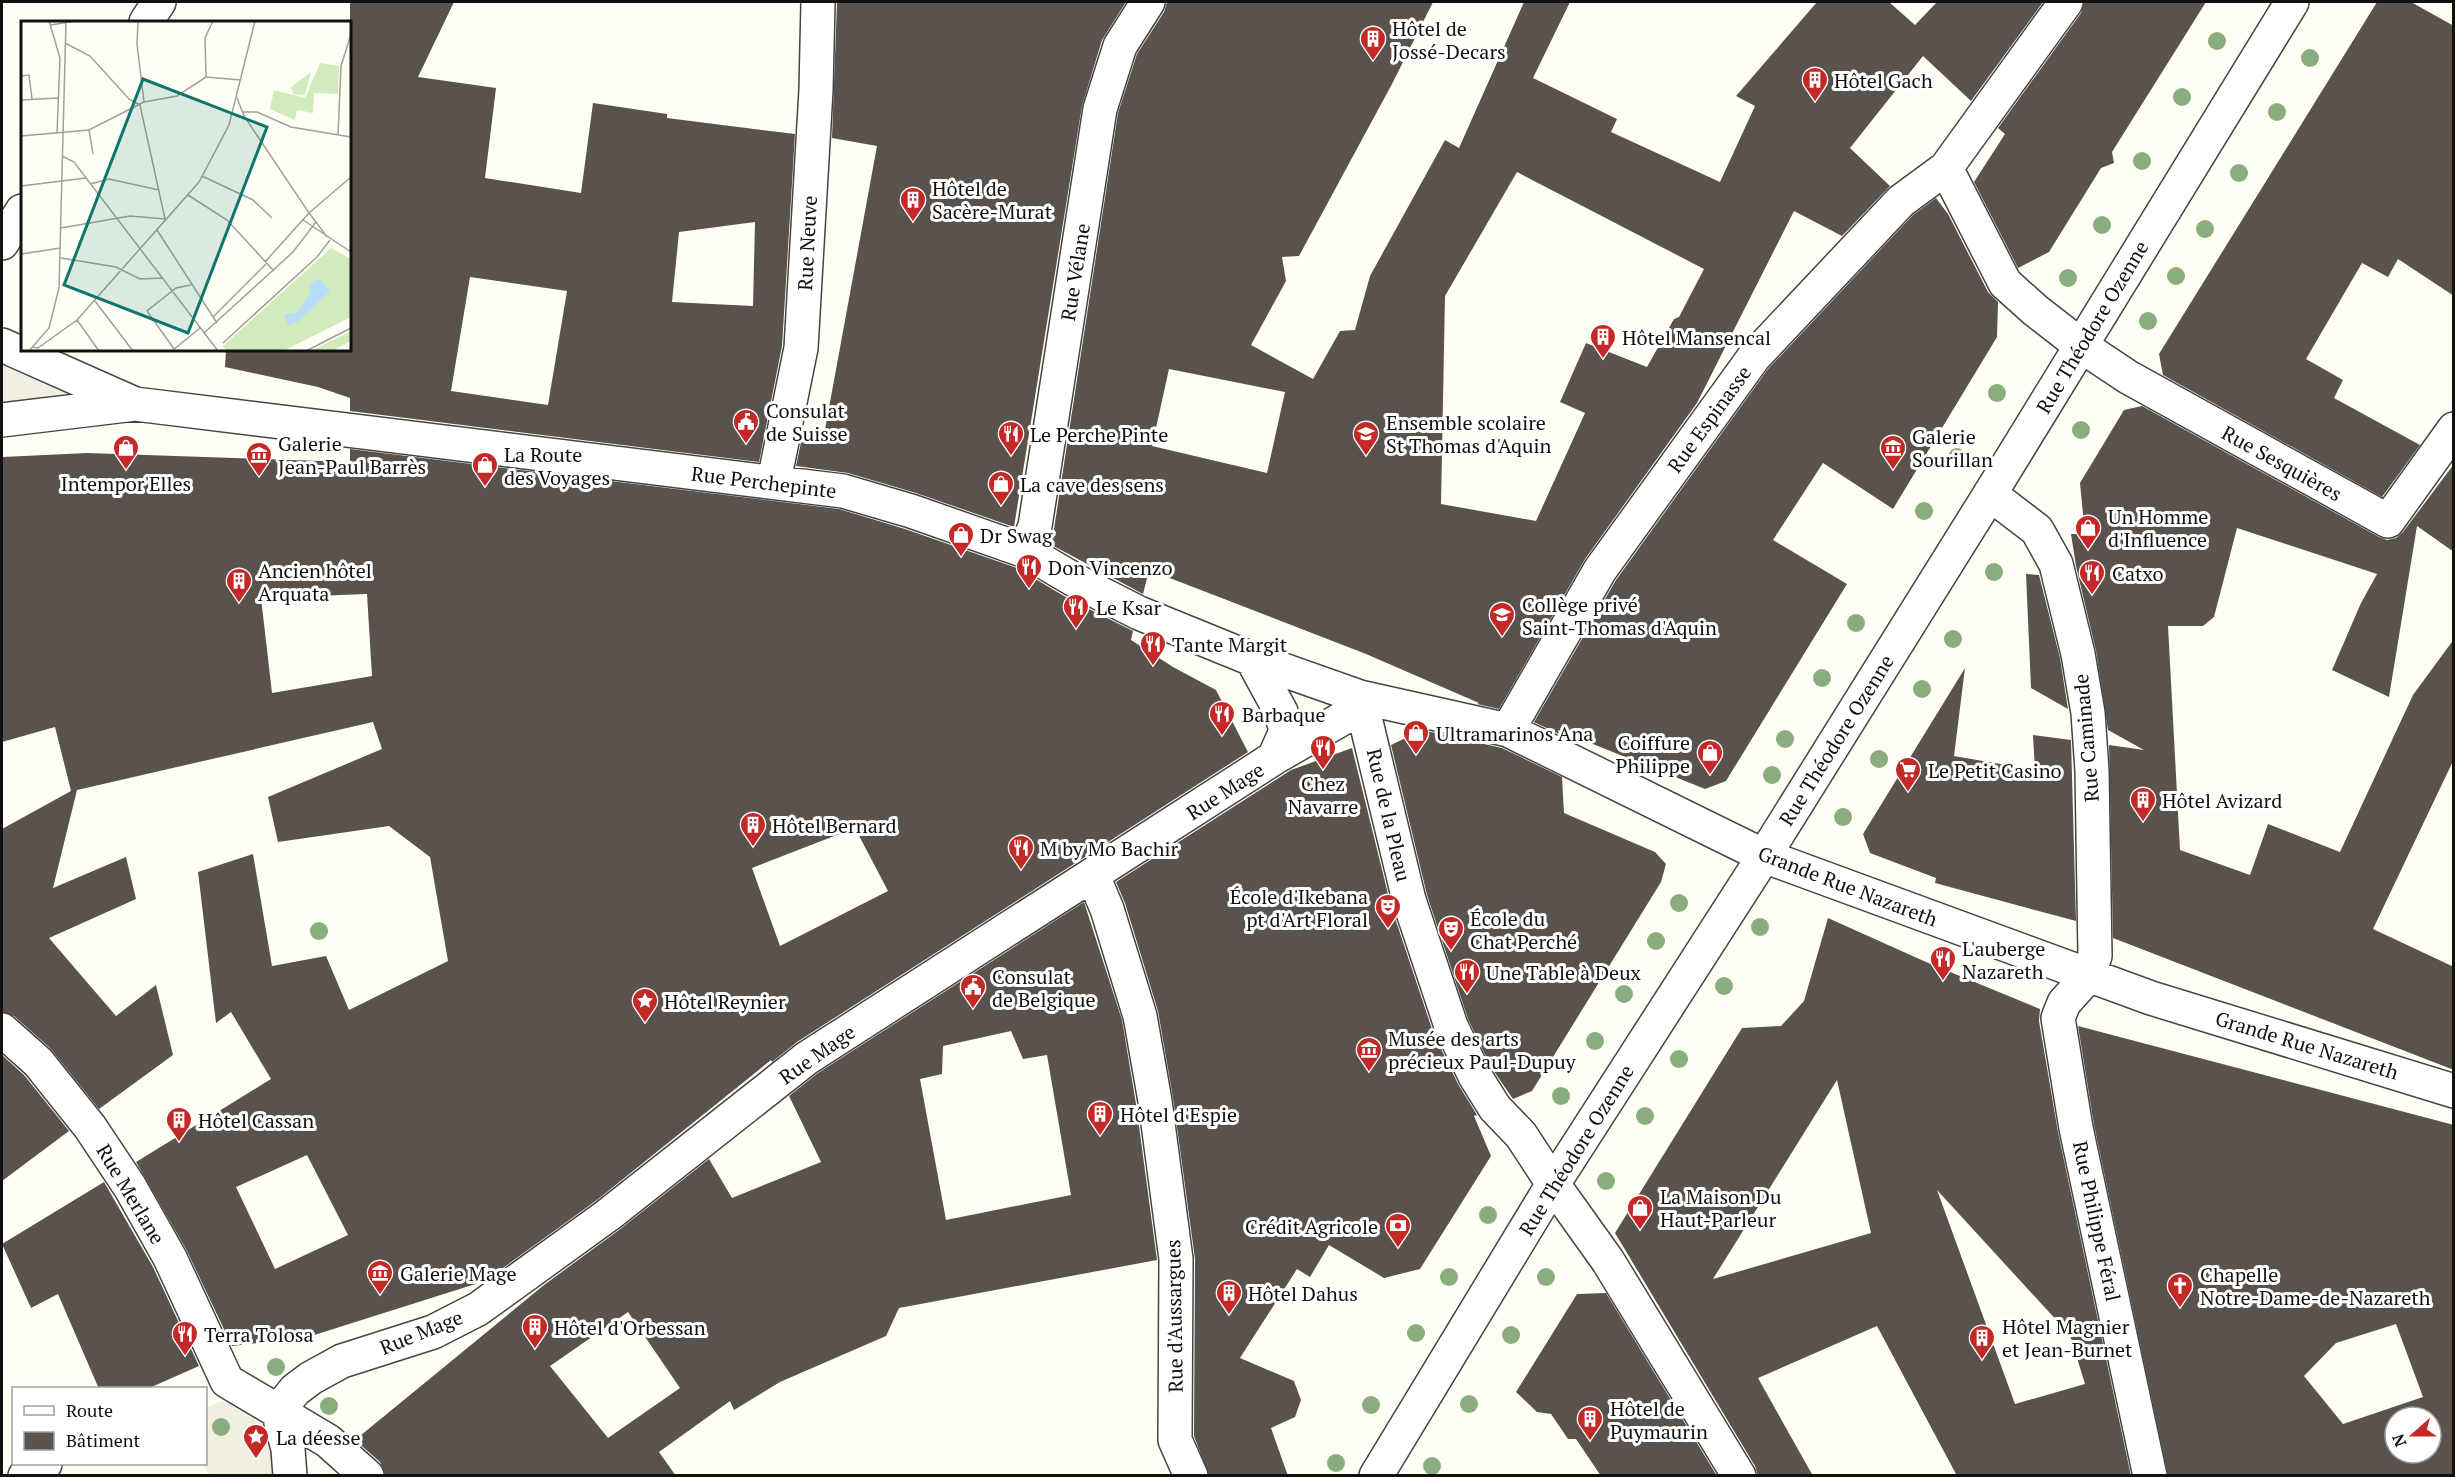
<svg xmlns="http://www.w3.org/2000/svg" width="2455" height="1477" viewBox="0 0 2455 1477" font-family="'PT Serif',serif">
  <style>
    .plaza { fill: #f1eee2 }
    .building { fill: #5a534d; fill-rule: evenodd }
    .lines { fill: none; stroke-linecap: round; stroke-linejoin: round }
    .minor-casing { stroke: #444; stroke-width: 36 }
    .tertiary-casing { stroke: #444; stroke-width: 36 }
    .minor { stroke: #fff; stroke-width: 33 }
    .tertiary { stroke: #fff; stroke-width: 33 }
    .tree { fill: #8aad7f }
    .labels { text-anchor: middle; dominant-baseline: central; stroke-width: 6; stroke-linejoin: round; paint-order: stroke }
    .poi-label { font-size: 20px; fill: #111; stroke: #fff; text-anchor: start }
    .street-label { font-size: 20px; fill: #111; stroke: #fff }
    .inset-road { fill: none; stroke: #a09f9a; stroke-width: 1.5 }
    .view { fill: #0f766e; fill-opacity: 0.15; stroke: #0f766e; stroke-width: 3 }
    .inset-edge { fill: none; stroke: #111; stroke-width: 3 }
  </style>
  <rect width="100%" height="100%" fill="#fffef5"/>
  <path class="plaza" d="M2 361 74 390 75 400 2 405Z
    M221 1401 249 1408 261 1415 272 1433 275 1475H210L202 1464H206V1408Z"/>
  <path class="building" d="M350 2H454L418 77 496 88 485 178 581 193 593 103 667 114V118L795 134 782 346 759 462 350 411V398L318 387 225 367 226 350H350ZM755 222 753 306 672 302 679 232ZM470 277 567 291 548 405 451 391Z
    M837 2H1126L1102 40 1082 106 1014 527 916 493 848 473 796 466 803 433 824 435 877 146 832 138Z
    M1167 2H1433L1392 84 1299 256 1282 257 1286 281 1251 345 1313 379 1340 331 1355 330 1370 276 1445 140 1459 148 1524 2H1570L1533 78 1617 119 1611 132 1720 182 1755 106 1736 96 1817 2H1889L1915 25 1937 2H2043L1971 101 1923 56 1850 148 1890 186 1842 236 1794 211 1697 403 1585 559 1499 709 1477 704 1479 703 1366 654 1149 570 1143 594 1048 543 1054 529 1118 113 1137 54 1164 12ZM1517 172 1704 269 1679 317 1674 319 1647 367 1586 343 1560 402 1585 413 1536 521 1441 504 1445 296ZM1169 369 1285 392 1267 473 1152 446Z
    M2084 2H2206L2112 152 2114 163 2101 168 2049 252 2018 268 1974 182 2005 134 1998 128 2081 13Z
    M2377 2H2411L2454 26V296L2398 259 2388 277 2362 263 2306 359 2343 380 2334 398 2420 445 2382 497 2163 375 2159 354Z
    M1936 198 1948 214 1988 292 1998 302 1997 337 1893 509 1823 463 1773 540 1847 584 1726 781 1705 789 1558 730 1559 734 1534 722 1616 580 1768 369 1913 215Z
    M2142 406 2379 537 2387 540 2396 538 2403 532 2454 464V552L2417 526 2389 697 2332 670 2361 603 2377 574 2237 528 2214 617 2203 626H2168L2180 850 2250 875 2268 824 2340 852 2413 695 2454 639V759L2373 929 2454 967V1070L2113 938 2109 745 2144 750 2108 730 2096 651 2076 566 2071 534H2085L2080 483 2124 410Z
    M350 449 839 509 905 529 1017 568 1069 599 1133 631 1131 640 1173 667 1216 690 1248 752 797 1042 772 1062 771 1060 597 1200 485 1281 308 1337 232 1346 186 1249 136 1162 271 1079 231 1012 216 1023 198 872 253 854 272 966 326 956 349 1010 448 961 430 857 389 826 278 842 268 797 382 749 373 722 77 790 53 888 126 857 136 899 49 938 116 1016 156 985 173 1055 99 1109 50 1048 14 1016 2 1012V829L71 791 55 727 2 742V457L87 453 350 462ZM367 594 372 676 272 693 261 598ZM855 828 888 891 780 946 752 868ZM307 1155 348 1235 275 1269 236 1187Z
    M2026 574 2039 575 2060 658 2068 709 2031 688Z
    M1965 668 1954 756 2035 770 2033 735 2071 740 2076 921 1935 883 1936 878 1870 853 1863 834Z
    M1422 730 1502 748 1562 777 1564 813 1655 852 1666 864 1661 882 1532 1091 1513 1099 1491 1067 1468 1019 1427 895 1391 745Z
    M1352 748 1391 906 1433 1032 1458 1084 1477 1115 1474 1116 1491 1156 1420 1269 1384 1278 1329 1245 1310 1277 1297 1269 1240 1358 1294 1381 1301 1400 1295 1417 1271 1428 1288 1476H1209L1194 1436 1195 1259 1173 1098 1158 1011 1125 903 1116 882 1291 770Z
    M1084 902 1122 1020 1136 1104 1157 1260 899 1308 886 1336 780 1382 734 1410 730 1401 659 1452 676 1476H385L380 1462 355 1440 544 1285 619 1230 709 1159 732 1198 821 1162 789 1096 818 1073ZM1011 1031 1023 1059 1047 1055 1071 1195 946 1220 920 1079 942 1074 943 1046ZM628 1312 680 1388 608 1438 550 1366Z
    M1828 918 1926 962 2040 1009 2039 1021 2058 1132 2131 1476H1957L1877 1326 1758 1378 1813 1476H1758L1755 1466 1615 1233 1742 1028 1781 1026 1804 1001ZM1837 1080 1871 1233 1713 1279ZM1937 1190 2070 1335 2085 1384 2015 1404Z
    M2078 1026 2454 1125V1476H2168L2094 1125ZM2396 1324 2423 1397 2343 1424 2304 1376 2336 1343ZM2395 1417H2431V1453H2395Z
    M2 1055 24 1075 69 1131 2 1181Z
    M104 1182 153 1267 199 1366 147 1389H99L58 1294 31 1308 2 1244Z
    M1606 1293 1717 1476H1601L1576 1439H1568L1551 1414 1537 1412 1516 1392 1577 1294Z"/>
  <g class="lines">
    <defs>
      <path id="minor" d="M146 22 159 2
        M1946 168 2005 283 2035 310 2080 345 2128 377 2388 521 2454 429
        M2 243 22 211
        M2 345 135 404
        M2 420 135 404 843 491 911 511 1025 551 1078 582 1139 613 1252 659 1360 697 1508 730 1764 856 2151 998 2454 1091
        M774 481 801 348 816 90 818 2
        M1990 494 2037 530 2056 564 2078 654 2088 713 2092 771 2095 956 2088 976 2064 1003 2058 1018 2076 1128 2150 1476
        M1025 551 1035 526 1100 109 1120 46 1148 2
        M1252 659 1281 712 1286 731 1274 758
        M1360 697 1409 900 1451 1026 1475 1076 1495 1108 1521 1135 1553 1184 1608 1261 1739 1476
        M1508 730 1600 570 1754 357 1901 201 1946 168 2066 2
        M1093 876 1107 909 1140 1016 1155 1101 1176 1259 1175 1440 1191 1476
        M2 1030 38 1062 90 1127 130 1187 170 1258 227 1381
        M227 1381 328 1441 367 1476
        M278 1411 295 1390 311 1378 342 1361 433 1332 478 1309 608 1215 807 1058 1274 758 1345 717 1360 697
        M278 1411 288 1449 290 1476
        M25 1476 45 1464"/>
      <path id="tertiary" d="M1376 1476 1553 1184 1764 856 1990 494 2292 2"/>
    </defs>
    <use href="#minor" class="minor-casing"/>
    <use href="#tertiary" class="tertiary-casing"/>
    <use href="#minor" class="minor"/>
    <use href="#tertiary" class="tertiary"/>
  </g>
  <g class="tree">
    <circle cx="2217" cy="41" r="9"/>
    <circle cx="2310" cy="58" r="9"/>
    <circle cx="2182" cy="97" r="9"/>
    <circle cx="2277" cy="112" r="9"/>
    <circle cx="2142" cy="161" r="9"/>
    <circle cx="2239" cy="173" r="9"/>
    <circle cx="2102" cy="225" r="9"/>
    <circle cx="2205" cy="229" r="9"/>
    <circle cx="2176" cy="276" r="9"/>
    <circle cx="2068" cy="278" r="9"/>
    <circle cx="2148" cy="321" r="9"/>
    <circle cx="1997" cy="393" r="9"/>
    <circle cx="2081" cy="430" r="9"/>
    <circle cx="1957" cy="457" r="9"/>
    <circle cx="1924" cy="511" r="9"/>
    <circle cx="1994" cy="572" r="9"/>
    <circle cx="1856" cy="623" r="9"/>
    <circle cx="1953" cy="639" r="9"/>
    <circle cx="1822" cy="678" r="9"/>
    <circle cx="1922" cy="689" r="9"/>
    <circle cx="1785" cy="739" r="9"/>
    <circle cx="1879" cy="759" r="9"/>
    <circle cx="1772" cy="775" r="9"/>
    <circle cx="1843" cy="817" r="9"/>
    <circle cx="1679" cy="903" r="9"/>
    <circle cx="1760" cy="927" r="9"/>
    <circle cx="319" cy="931" r="9"/>
    <circle cx="1656" cy="941" r="9"/>
    <circle cx="1724" cy="986" r="9"/>
    <circle cx="1624" cy="994" r="9"/>
    <circle cx="1595" cy="1041" r="9"/>
    <circle cx="1679" cy="1059" r="9"/>
    <circle cx="1561" cy="1096" r="9"/>
    <circle cx="1645" cy="1116" r="9"/>
    <circle cx="1606" cy="1181" r="9"/>
    <circle cx="1488" cy="1215" r="9"/>
    <circle cx="1449" cy="1277" r="9"/>
    <circle cx="1546" cy="1277" r="9"/>
    <circle cx="1416" cy="1333" r="9"/>
    <circle cx="1511" cy="1335" r="9"/>
    <circle cx="276" cy="1367" r="9"/>
    <circle cx="1469" cy="1404" r="9"/>
    <circle cx="1371" cy="1405" r="9"/>
    <circle cx="329" cy="1406" r="9"/>
    <circle cx="221" cy="1427" r="9"/>
    <circle cx="1336" cy="1463" r="9"/>
    <circle cx="1432" cy="1466" r="9"/>
  </g>
  <defs>
    <symbol id="building-pin" viewBox="-11 -11 22 30"><path d="M0 17L-7.5 6A9.5 9.5 0 1 1 7.5 6Z" fill="#c32926" stroke="#fff"/><path d="M-4-6H4V6H1V3H-1V6H-4ZM-2.5-4.3h1.7v1.8h-1.7ZM.8-4.3h1.7v1.8H.8ZM-2.5-1h1.7V.8h-1.7ZM.8-1h1.7V.8H.8Z" fill="#fff"/></symbol>
    <symbol id="civic-pin" viewBox="-11 -11 22 30"><path d="M0 17L-7.5 6A9.5 9.5 0 1 1 7.5 6Z" fill="#c32926" stroke="#fff"/><path d="M-.6-6.5H3V-4.5H.6V-3L4-1V1h2V6H-6V1h2V-1L-.6-3ZM-1.2 2.5V6h2.4V2.5Z" fill="#fff"/></symbol>
    <symbol id="restaurant-pin" viewBox="-11 -11 22 30"><path d="M0 17L-7.5 6A9.5 9.5 0 1 1 7.5 6Z" fill="#c32926" stroke="#fff"/><path d="M-5-6h1v4h1v-4h1v4h1v-4h1v5L-1.5 .5V6h-2V.5L-5-1ZM5-6V6H3V1.5H1.5Q1.5-4 5-6Z" fill="#fff"/></symbol>
    <symbol id="school-pin" viewBox="-11 -11 22 30"><path d="M0 17L-7.5 6A9.5 9.5 0 1 1 7.5 6Z" fill="#c32926" stroke="#fff"/><path d="M0-5L7-2L0 1L-7-2ZM-4 1L0 2.5L4 1V4Q0 6-4 4Z" fill="#fff"/></symbol>
    <symbol id="shop-pin" viewBox="-11 -11 22 30"><path d="M0 17L-7.5 6A9.5 9.5 0 1 1 7.5 6Z" fill="#c32926" stroke="#fff"/><path d="M-5-2.5h2.3a2.7 3.5 0 0 1 5.4 0H5L5.5 6h-11ZM-1.5-2.5h3a1.5 2.3 0 0 0-3 0Z" fill="#fff"/></symbol>
    <symbol id="museum-pin" viewBox="-11 -11 22 30"><path d="M0 17L-7.5 6A9.5 9.5 0 1 1 7.5 6Z" fill="#c32926" stroke="#fff"/><path d="M0-6L6-3V-2H-6V-3ZM-5-1h2V3h-2ZM-1-1h2V3h-2ZM3-1h2V3H3ZM-6 4H6V6H-6Z" fill="#fff"/></symbol>
    <symbol id="supermarket-pin" viewBox="-11 -11 22 30"><path d="M0 17L-7.5 6A9.5 9.5 0 1 1 7.5 6Z" fill="#c32926" stroke="#fff"/><path d="M-6-5.5h2.5l.6 2H6L4.5 2H-2.5L-4.4-4H-6ZM-1.5 3.2a1.3 1.3 0 1 0 .1 0ZM3 3.2a1.3 1.3 0 1 0 .1 0Z" fill="#fff"/></symbol>
    <symbol id="theatre-pin" viewBox="-11 -11 22 30"><path d="M0 17L-7.5 6A9.5 9.5 0 1 1 7.5 6Z" fill="#c32926" stroke="#fff"/><path d="M-5-5.5Q0-4 5-5.5V0Q5 5 0 6Q-5 5-5 0ZM-3.3-2.5H-1v1.5H-3.3ZM1-2.5H3.3v1.5H1ZM-2.8 1Q0 5.5 2.8 1Z" fill="#fff"/></symbol>
    <symbol id="sight-pin" viewBox="-11 -11 22 30"><path d="M0 17L-7.5 6A9.5 9.5 0 1 1 7.5 6Z" fill="#c32926" stroke="#fff"/><path d="M0-6L1.8-2.2L6-1.7L2.9 1.2L3.7 5.4L0 3.3L-3.7 5.4L-2.9 1.2L-6-1.7L-1.8-2.2Z" fill="#fff"/></symbol>
    <symbol id="bank-pin" viewBox="-11 -11 22 30"><path d="M0 17L-7.5 6A9.5 9.5 0 1 1 7.5 6Z" fill="#c32926" stroke="#fff"/><path d="M-6-4H6V4H-6ZM0-2.3a2.3 2.3 0 1 0 0 4.6a2.3 2.3 0 1 0 0-4.6Z" fill="#fff"/></symbol>
    <symbol id="church-pin" viewBox="-11 -11 22 30"><path d="M0 17L-7.5 6A9.5 9.5 0 1 1 7.5 6Z" fill="#c32926" stroke="#fff"/><path d="M-1.2-6h2.4v3.5h3.3v2.4h-3.3V6h-2.4V-.1h-3.3v-2.4h3.3Z" fill="#fff"/></symbol>
  </defs>
  <g fill-rule="evenodd">
    <use href="#building-pin" x="1358" y="24" width="30" height="40"/>
    <use href="#building-pin" x="1800" y="65" width="30" height="40"/>
    <use href="#building-pin" x="898" y="185" width="30" height="40"/>
    <use href="#building-pin" x="1588" y="322" width="30" height="40"/>
    <use href="#civic-pin" x="731" y="407" width="30" height="40"/>
    <use href="#restaurant-pin" x="996" y="419" width="30" height="40"/>
    <use href="#school-pin" x="1351" y="419" width="30" height="40"/>
    <use href="#shop-pin" x="111" y="433" width="30" height="40"/>
    <use href="#museum-pin" x="1878" y="433" width="30" height="40"/>
    <use href="#museum-pin" x="244" y="440" width="30" height="40"/>
    <use href="#shop-pin" x="470" y="450" width="30" height="40"/>
    <use href="#shop-pin" x="986" y="469" width="30" height="40"/>
    <use href="#shop-pin" x="2073" y="513" width="30" height="40"/>
    <use href="#shop-pin" x="946" y="520" width="30" height="40"/>
    <use href="#restaurant-pin" x="1014" y="552" width="30" height="40"/>
    <use href="#restaurant-pin" x="2077" y="558" width="30" height="40"/>
    <use href="#building-pin" x="224" y="566" width="30" height="40"/>
    <use href="#restaurant-pin" x="1061" y="592" width="30" height="40"/>
    <use href="#school-pin" x="1487" y="600" width="30" height="40"/>
    <use href="#restaurant-pin" x="1138" y="629" width="30" height="40"/>
    <use href="#restaurant-pin" x="1207" y="699" width="30" height="40"/>
    <use href="#shop-pin" x="1401" y="718" width="30" height="40"/>
    <use href="#restaurant-pin" x="1308" y="733" width="30" height="40"/>
    <use href="#shop-pin" x="1695" y="738" width="30" height="40"/>
    <use href="#supermarket-pin" x="1893" y="755" width="30" height="40"/>
    <use href="#building-pin" x="2128" y="785" width="30" height="40"/>
    <use href="#building-pin" x="738" y="810" width="30" height="40"/>
    <use href="#restaurant-pin" x="1006" y="833" width="30" height="40"/>
    <use href="#theatre-pin" x="1373" y="892" width="30" height="40"/>
    <use href="#theatre-pin" x="1436" y="914" width="30" height="40"/>
    <use href="#restaurant-pin" x="1928" y="944" width="30" height="40"/>
    <use href="#restaurant-pin" x="1452" y="957" width="30" height="40"/>
    <use href="#civic-pin" x="958" y="972" width="30" height="40"/>
    <use href="#sight-pin" x="630" y="986" width="30" height="40"/>
    <use href="#museum-pin" x="1354" y="1035" width="30" height="40"/>
    <use href="#building-pin" x="1085" y="1099" width="30" height="40"/>
    <use href="#building-pin" x="164" y="1105" width="30" height="40"/>
    <use href="#shop-pin" x="1625" y="1193" width="30" height="40"/>
    <use href="#bank-pin" x="1383" y="1211" width="30" height="40"/>
    <use href="#museum-pin" x="365" y="1258" width="30" height="40"/>
    <use href="#church-pin" x="2165" y="1271" width="30" height="40"/>
    <use href="#building-pin" x="1214" y="1278" width="30" height="40"/>
    <use href="#building-pin" x="520" y="1312" width="30" height="40"/>
    <use href="#restaurant-pin" x="170" y="1319" width="30" height="40"/>
    <use href="#building-pin" x="1967" y="1323" width="30" height="40"/>
    <use href="#building-pin" x="1575" y="1404" width="30" height="40"/>
    <use href="#sight-pin" x="241" y="1422" width="30" height="40"/>
  </g>
  <g class="labels">
    <g class="poi-label">
      <text x="1392" y="28">Hôtel de<tspan x="1392" dy="23">Jossé-Decars</tspan></text>
      <text x="1834" y="80">Hôtel Gach</text>
      <text x="932" y="188">Hôtel de<tspan x="932" dy="23">Sacère-Murat</tspan></text>
      <text x="1622" y="337">Hôtel Mansencal</text>
      <text x="766" y="410">Consulat<tspan x="766" dy="23">de Suisse</tspan></text>
      <text x="1386" y="422">Ensemble scolaire<tspan x="1386" dy="23">St Thomas d'Aquin</tspan></text>
      <text x="1030" y="434">Le Perche Pinte</text>
      <text x="1912" y="436">Galerie<tspan x="1912" dy="23">Sourillan</tspan></text>
      <text x="278" y="443">Galerie<tspan x="278" dy="23">Jean-Paul Barrès</tspan></text>
      <text x="504" y="454">La Route<tspan x="504" dy="23">des Voyages</tspan></text>
      <text x="126" y="483" text-anchor="middle">Intempor'Elles</text>
      <text x="1020" y="484">La cave des sens</text>
      <text x="2108" y="516">Un Homme<tspan x="2108" dy="23">d'Influence</tspan></text>
      <text x="980" y="535">Dr Swag</text>
      <text x="1048" y="567">Don Vincenzo</text>
      <text x="258" y="570">Ancien hôtel<tspan x="258" dy="23">Arquata</tspan></text>
      <text x="2112" y="573">Catxo</text>
      <text x="1522" y="604">Collège privé<tspan x="1522" dy="23">Saint-Thomas d'Aquin</tspan></text>
      <text x="1096" y="607">Le Ksar</text>
      <text x="1172" y="644">Tante Margit</text>
      <text x="1242" y="714">Barbaque</text>
      <text x="1436" y="733">Ultramarinos Ana</text>
      <text x="1690" y="742" text-anchor="end">Coiffure<tspan x="1690" dy="23">Philippe</tspan></text>
      <text x="1928" y="770">Le Petit Casino</text>
      <text x="1323" y="783" text-anchor="middle">Chez<tspan x="1323" dy="23">Navarre</tspan></text>
      <text x="2162" y="800">Hôtel Avizard</text>
      <text x="772" y="825">Hôtel Bernard</text>
      <text x="1040" y="848">M by Mo Bachir</text>
      <text x="1368" y="896" text-anchor="end">École d'Ikebana<tspan x="1368" dy="23">pt d'Art Floral</tspan></text>
      <text x="1470" y="918">École du<tspan x="1470" dy="23">Chat Perché</tspan></text>
      <text x="1962" y="948">L'auberge<tspan x="1962" dy="23">Nazareth</tspan></text>
      <text x="1486" y="972">Une Table à Deux</text>
      <text x="992" y="976">Consulat<tspan x="992" dy="23">de Belgique</tspan></text>
      <text x="664" y="1001">Hôtel Reynier</text>
      <text x="1388" y="1038">Musée des arts<tspan x="1388" dy="23">précieux Paul-Dupuy</tspan></text>
      <text x="1120" y="1114">Hôtel d'Espie</text>
      <text x="198" y="1120">Hôtel Cassan</text>
      <text x="1660" y="1196">La Maison Du<tspan x="1660" dy="23">Haut-Parleur</tspan></text>
      <text x="1378" y="1226" text-anchor="end">Crédit Agricole</text>
      <text x="400" y="1273">Galerie Mage</text>
      <text x="2200" y="1274">Chapelle<tspan x="2200" dy="23">Notre-Dame-de-Nazareth</tspan></text>
      <text x="1248" y="1293">Hôtel Dahus</text>
      <text x="2002" y="1326">Hôtel Magnier<tspan x="2002" dy="23">et Jean-Burnet</tspan></text>
      <text x="554" y="1327">Hôtel d'Orbessan</text>
      <text x="204" y="1334">Terra Tolosa</text>
      <text x="1610" y="1408">Hôtel de<tspan x="1610" dy="23">Puymaurin</tspan></text>
      <text x="276" y="1437">La déesse</text>
    </g>
    <g class="street-label">
      <text transform="translate(807 243) rotate(-87)">Rue Neuve</text>
      <text transform="translate(1075 272) rotate(-81)">Rue Vélane</text>
      <text transform="translate(2092 327) rotate(-59)">Rue Théodore Ozenne</text>
      <text transform="translate(1709 419) rotate(-54)">Rue Espinasse</text>
      <text transform="translate(2282 463) rotate(29)">Rue Sesquières</text>
      <text transform="translate(764 482) rotate(7)">Rue Perchepinte</text>
      <text transform="translate(2086 738) rotate(-95)">Rue Caminade</text>
      <text transform="translate(1836 740) rotate(-58)">Rue Théodore Ozenne</text>
      <text transform="translate(1225 791) rotate(-33)">Rue Mage</text>
      <text transform="translate(1389 815) rotate(77)">Rue de la Pleau</text>
      <text transform="translate(1848 886) rotate(21)">Grande Rue Nazareth</text>
      <text transform="translate(2307 1045) rotate(17)">Grande Rue Nazareth</text>
      <text transform="translate(817 1054) rotate(-35)">Rue Mage</text>
      <text transform="translate(1576 1150) rotate(-58)">Rue Théodore Ozenne</text>
      <text transform="translate(131 1194) rotate(59)">Rue Merlane</text>
      <text transform="translate(2097 1221) rotate(78)">Rue Philippe Féral</text>
      <text transform="translate(1174 1316) rotate(-91)">Rue d'Aussargues</text>
      <text transform="translate(421 1332) rotate(-22)">Rue Mage</text>
    </g>
  </g>
  <g transform="translate(21 21)">
    <rect width="330" height="330" fill="#fffef5"/>
    <path d="M299 42 318 45 317 73 293 72 292 92 276 89 274 99 249 88 253 69 284 77ZM290 51 284 74 272 73 270 66ZM310 227 330 238V296L262 330H206L202 325ZM330 310V320L311 330H290Z" fill="#d2ebbd"/>
    <path d="M299 258 309 270 277 301 267 304 263 294 277 291 288 274 289 262Z" fill="#b9dcf7"/>
    <path class="inset-road" d="M28 0 39 37 36 112M117 0 116 23 123 81M30 4 54 0M44 22 69 35 108 78 119 84M0 55 8 54 11 78M185 56 184 17 192 0M216 77 223 95 288 192 330 156M0 79 37 77M123 81 156 75 185 56 220 59M222 91H236L270 106 330 116M68 109 72 133M317 114 320 45 330 13M0 115 68 109 123 81M41 135 53 141 197 330M181 155 232 179 251 197M69 163 88 158 138 169M0 165 65 157M167 174 206 199 253 250M282 199 330 231M295 201 306 216M40 207 109 195 144 198 119 84M136 209 196 302M0 233 40 227M40 237 95 246 119 258 141 257M74 280 112 330M192 296 245 243M56 299 78 330M183 312 272 231 295 201 288 192 244 241M202 322 296 236 309 219M11 326 17 327 56 299 178 161 208 104 234 0M153 328 126 290 155 267 170 264M152 329 179 307M8 330 28 307 38 267 45 0M285 330 330 307"/>
    <path class="view" d="M122 58 246 106 167 312 43 264Z"/>
    <rect width="330" height="330" class="inset-edge"/>
  </g>
  <rect width="2455" height="1477" fill="none" stroke="#111111" stroke-width="6"/>
  <rect x="12" y="1387" width="195" height="78" fill="#ffffff" stroke="#a0a0a0" stroke-width="1.5"/>
  <rect x="24" y="1406" width="30" height="9" fill="#ffffff" stroke="#a0a0a0" stroke-width="1.5"/>
  <text x="66" y="1417" font-size="18" fill="#111111">Route</text>
  <rect x="24" y="1432" width="30" height="18" fill="#5a534d" stroke="#a0a0a0" stroke-width="1.5"/>
  <text x="66" y="1447" font-size="18" fill="#111111">Bâtiment</text>
  <g transform="translate(2413 1435) rotate(249)"><circle r="28" fill="#ffffff" stroke="#a0a0a0" stroke-width="1.5"/>
  <path d="M0-4.5L10 22L0 15L-10 22Z" fill="#c32926"/>
  <text y="-9" font-size="16" font-weight="bold" text-anchor="middle" fill="#111111">N</text>
  </g>
</svg>
